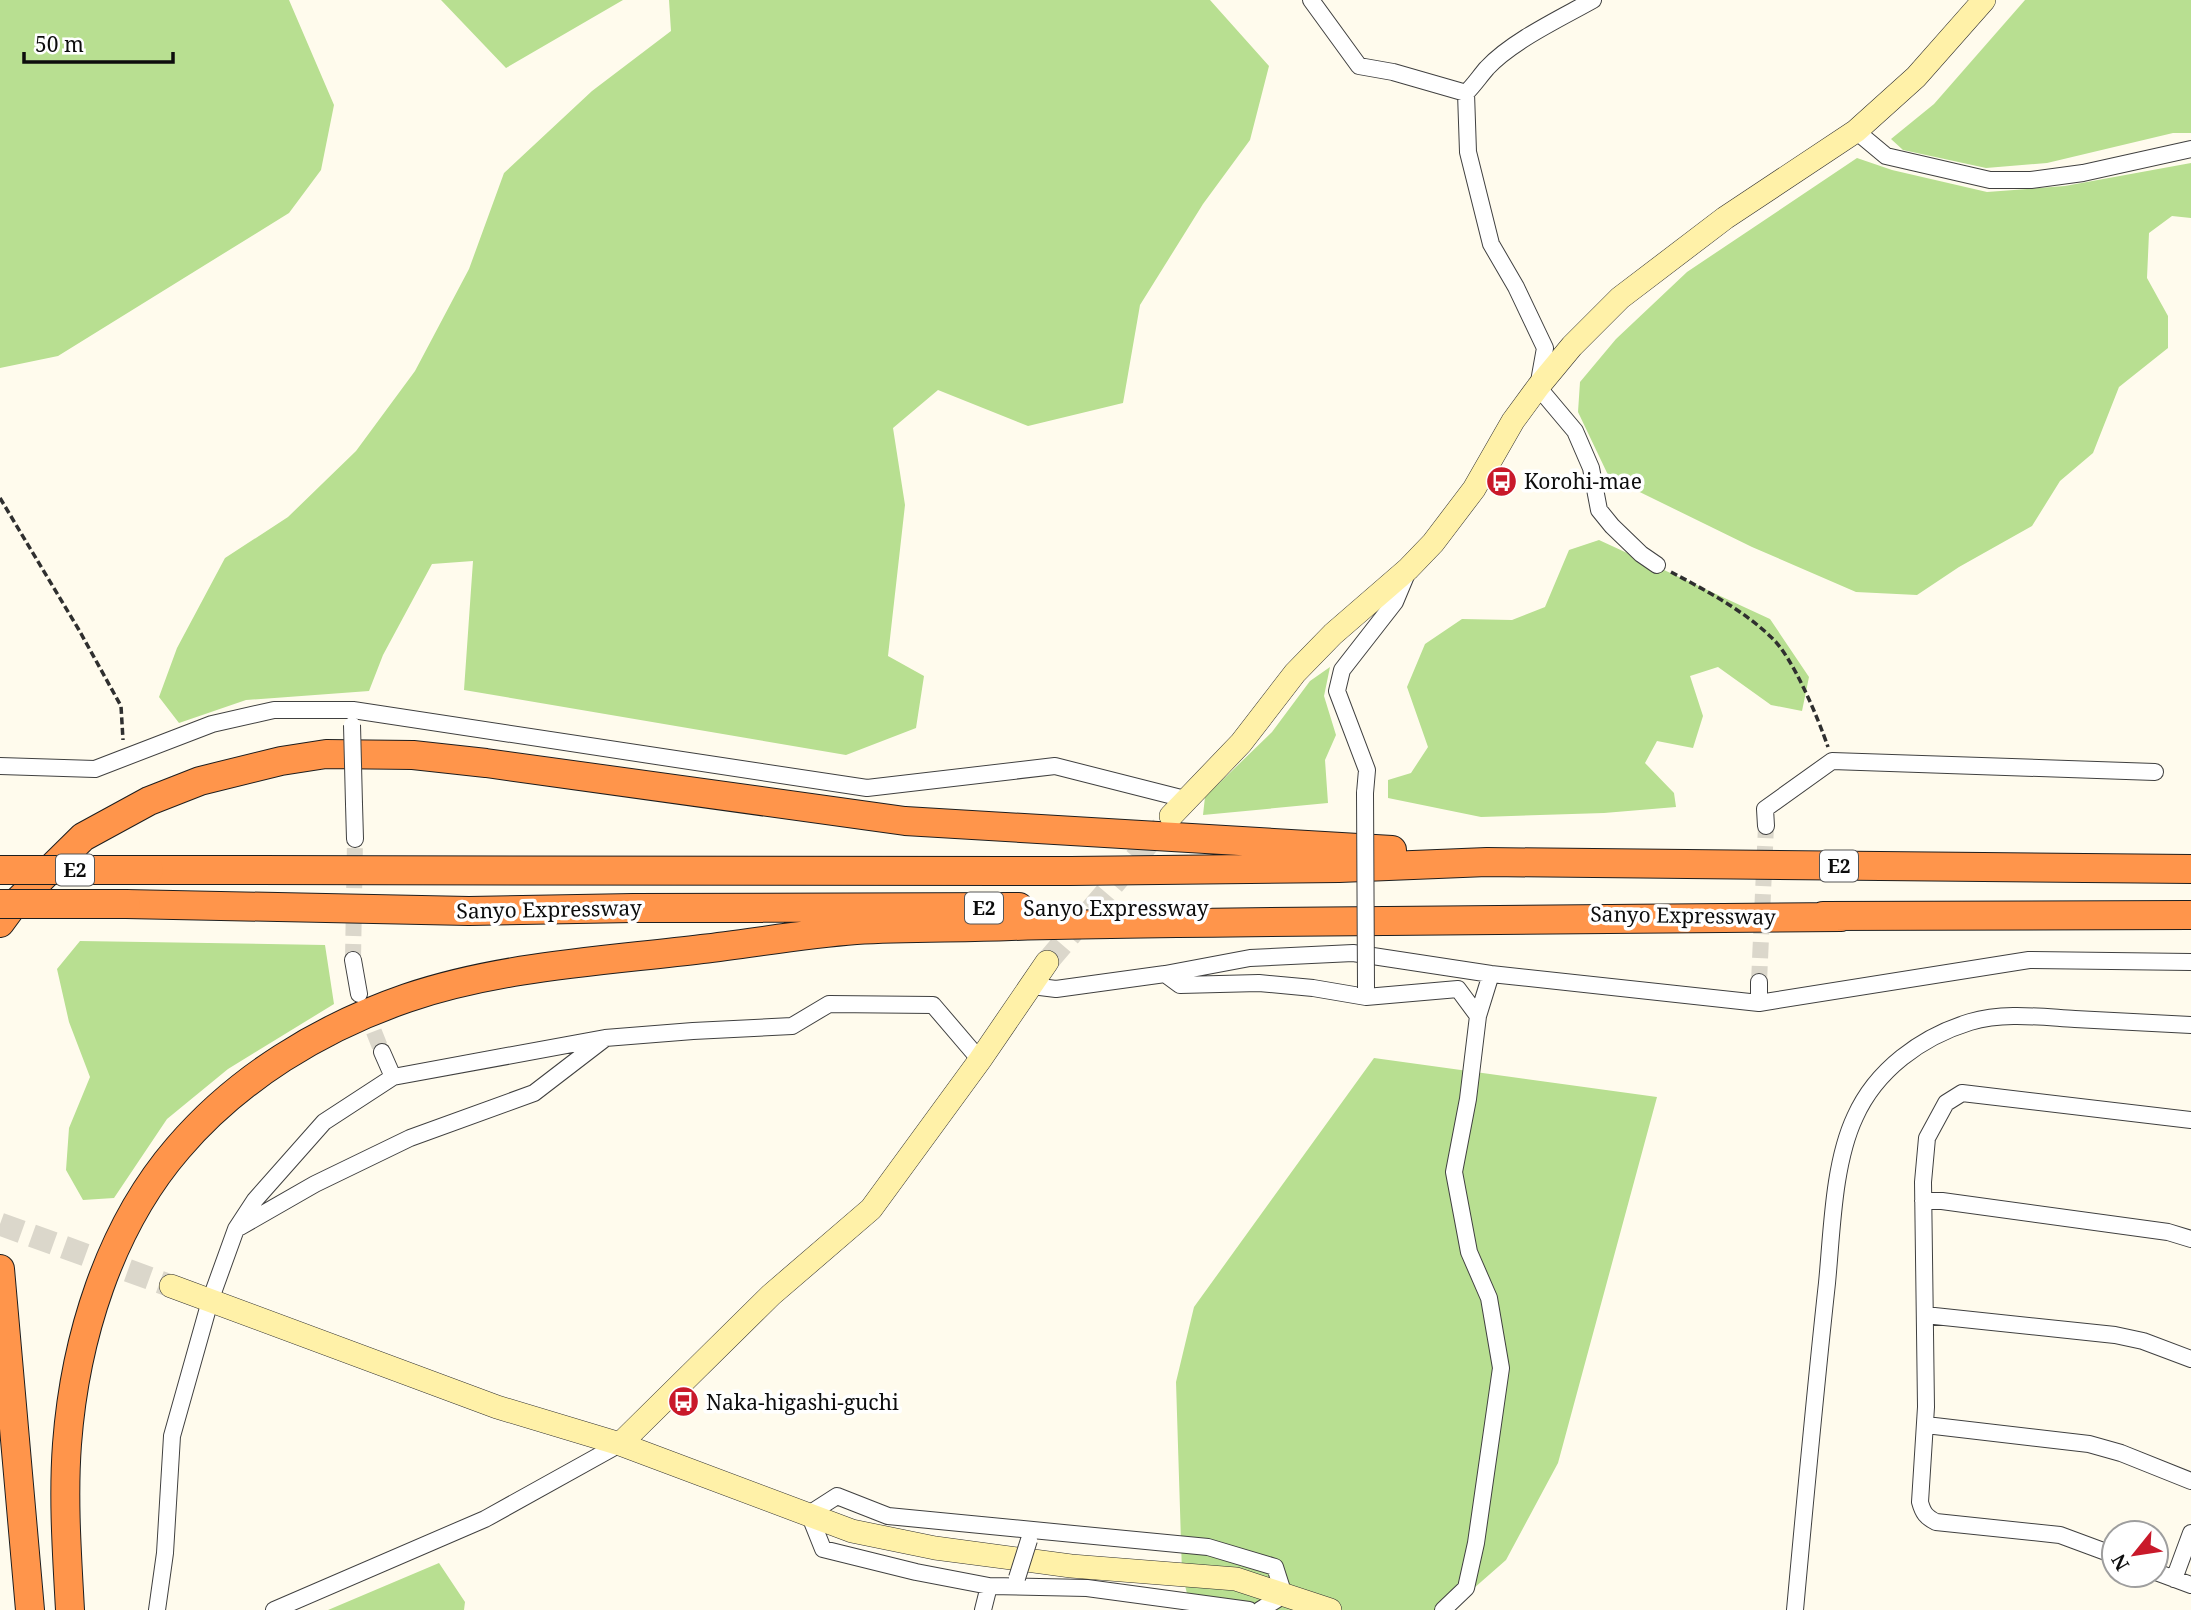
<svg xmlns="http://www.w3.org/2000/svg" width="2191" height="1610" viewBox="0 0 2191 1610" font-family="'Noto Serif',serif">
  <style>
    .forest { fill: #b8df91 }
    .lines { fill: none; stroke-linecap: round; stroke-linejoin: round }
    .street-tunnel { stroke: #dbd7cb; stroke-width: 16; stroke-dasharray: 16 8; stroke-linecap: butt }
    .secondary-tunnel { stroke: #dbd7cb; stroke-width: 23; stroke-dasharray: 23 11; stroke-linecap: butt }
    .street-casing { stroke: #404040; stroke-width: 18 }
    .secondary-casing { stroke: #2f2f2f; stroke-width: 24 }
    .highway-casing { stroke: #1e1e1e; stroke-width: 30 }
    .path { stroke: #2f2f2f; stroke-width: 3.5; stroke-dasharray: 7 3.5; stroke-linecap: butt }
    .street { stroke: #fff; stroke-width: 16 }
    .secondary { stroke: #fff1a8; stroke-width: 23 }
    .highway { stroke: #ff954b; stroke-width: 28 }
    .street-bridge-casing { stroke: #404040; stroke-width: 18; stroke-linecap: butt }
    .highway-bridge-casing { stroke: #1e1e1e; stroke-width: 30; stroke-linecap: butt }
    .street-bridge { stroke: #fff; stroke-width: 16 }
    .highway-bridge { stroke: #ff954b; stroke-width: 28 }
    .labels { text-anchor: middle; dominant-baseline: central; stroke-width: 7; stroke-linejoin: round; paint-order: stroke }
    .shield { fill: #fff; stroke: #565656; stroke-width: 2 }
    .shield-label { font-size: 19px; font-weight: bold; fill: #0d0d0d }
    .poi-label { font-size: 21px; fill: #0d0d0d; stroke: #fff; text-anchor: start }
    .street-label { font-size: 21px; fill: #0d0d0d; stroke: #fff }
  </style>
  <rect width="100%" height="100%" fill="#fffbed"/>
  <path class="forest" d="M0 0H289L334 105 321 170 289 213 58 356 0 368Z
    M441 0H623L506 68Z
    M669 0H1210L1269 66 1250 140 1203 204 1140 305 1123 403 1028 426 938 390 893 428 905 505 888 656 924 676 916 728 846 755 464 690 473 561 432 564 383 655 369 691 246 700 179 723 159 697 177 648 225 558 288 517 356 451 415 371 469 269 504 173 592 91 671 31Z
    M2025 0H2191V133H2173L2047 163 1986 168 1903 150 1891 139 1934 104Z
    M1857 158 1892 170 1987 192 2065 186 2191 163V218L2172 216 2149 233 2147 278 2168 316V348L2119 387 2093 453 2060 481 2032 526 1959 567 1917 595 1856 592 1752 547 1609 477 1578 412 1580 382 1616 339 1687 272Z
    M1599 540 1770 619 1809 677 1802 711 1771 705 1718 667 1690 676 1703 716 1693 748 1657 741 1645 763 1674 793 1676 807 1604 813 1481 817 1388 798V780L1411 773 1428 747 1407 687 1425 644 1462 619 1512 620 1545 607 1569 550Z
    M1330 667 1324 696 1336 735 1325 760 1328 803 1203 815 1205 797 1272 732 1310 681Z
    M80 941 325 945 334 1004 228 1069 167 1119 114 1198 83 1200 66 1170 69 1128 90 1077 69 1022 57 969Z
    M1374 1058 1657 1097 1558 1463 1506 1560 1449 1610H1191L1182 1573 1176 1382 1194 1307Z
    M439 1563 465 1602 464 1610H328Z"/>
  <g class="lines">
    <path class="street-tunnel" d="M353 960 355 839
      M1759 982 1766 826
      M365 1009 382 1052"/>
    <path class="secondary-tunnel" d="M1047 962 1162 827
      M0 1224 171 1286"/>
    <defs>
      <path id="street" d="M1311 0 1359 66 1393 72 1466 93
        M1593 0C1561 18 1512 41 1487 68 1480 76 1474 85 1466 93L1468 152 1491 244 1516 287 1545 348 1538 387 1575 431 1591 468 1599 510 1612 526 1641 554 1657 565
        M1856 131 1886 156 1990 180H2031L2083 173 2191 149
        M0 766 95 769 212 724 274 710H353L867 788 1055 766 1185 799
        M1365 793 1367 770 1337 691 1342 670 1395 602 1408 571
        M354 804 355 839
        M1766 826 1765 809 1832 761 2155 772
        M353 960 359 994
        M1165 974 1180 985 1259 983 1313 988 1366 997 1458 989 1478 1016
        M1032 986 1056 989 1165 974 1250 958 1353 953 1491 974 1759 1003 2029 960 2191 962
        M1759 1003V982
        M382 1052 393 1077
        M1923 1201H1942L2168 1232 2191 1239
        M240 1227 315 1184 410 1138 534 1093 603 1040
        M1925 1315 2115 1335 2143 1341 2191 1359
        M1926 1425 2089 1444 2121 1453 2191 1481
        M2114 1555 2060 1535 1936 1522C1926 1517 1923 1513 1920 1502L1926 1407 1923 1182 1927 1138 1946 1103 1962 1093 2191 1120
        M2156 1572 2191 1585
        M2174 1579 2191 1533
        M157 1610 165 1553 172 1436 210 1301 236 1229 255 1200 324 1122 393 1077 605 1038 693 1031 792 1026 829 1004 933 1005 980 1060
        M274 1610 485 1519 620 1444
        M983 1610 989 1586
        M1249 1610 1087 1588 989 1586 916 1572 823 1549 809 1514 837 1496 888 1516 1208 1547 1275 1567 1284 1595 1260 1610
        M1443 1610 1466 1588 1476 1543 1501 1368 1489 1298 1469 1252 1454 1172 1468 1099 1478 1016 1491 974
        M1795 1610C1805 1501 1815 1392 1827 1283 1832 1232 1833 1164 1855 1117 1876 1070 1921 1037 1970 1022 2004 1012 2040 1017 2075 1019 2113 1021 2152 1023 2191 1025"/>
      <path id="secondary" d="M1171 816 1241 743 1295 673 1333 634 1408 569 1433 543 1474 489 1513 421 1538 387 1572 346 1620 298 1725 218 1856 131 1916 77 1984 0
        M171 1286 497 1407 620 1444 852 1531 935 1548 1071 1566 1236 1579 1330 1610
        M620 1444 771 1295 871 1209 980 1060 1047 962"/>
      <path id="highway" d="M149 870 1070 871 1339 868 1487 862 2191 869
        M126 904 469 911 633 908 1019 907
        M1823 916 2191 915
        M0 923 11 908 83 837 149 801 200 781 281 761 326 754 413 755 486 763 905 821 1392 850
        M0 1269 30 1610
        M70 1610C67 1555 63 1499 67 1444 75 1339 109 1228 178 1148 238 1078 320 1028 407 998 501 966 604 961 702 949 753 943 804 934 856 930 907 927 959 928 1011 926 1136 923 1262 922 1387 921 1539 921 1690 918 1841 917"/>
    </defs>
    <use href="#street" class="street-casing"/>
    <use href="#secondary" class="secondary-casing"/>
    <use href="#highway" class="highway-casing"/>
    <path class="path" d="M0 498 79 630 121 706 123 740
      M1671 572C1705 590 1743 610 1771 637 1793 657 1818 718 1828 747"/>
    <use href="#street" class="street"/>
    <use href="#secondary" class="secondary"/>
    <use href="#highway" class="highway"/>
    <defs>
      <path id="street-bridge" d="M352 725 354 804
        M1365 793 1366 988
        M1017 1578 1029 1540"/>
      <path id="highway-bridge" d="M0 870H149
        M0 904H126"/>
    </defs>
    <use href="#street-bridge" class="street-bridge-casing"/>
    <use href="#highway-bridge" class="highway-bridge-casing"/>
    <use href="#street-bridge" class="street-bridge"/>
    <use href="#highway-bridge" class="highway-bridge"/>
  </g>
  <defs>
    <symbol id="bus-disc" viewBox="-11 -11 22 22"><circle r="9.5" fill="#c9192a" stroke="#fff"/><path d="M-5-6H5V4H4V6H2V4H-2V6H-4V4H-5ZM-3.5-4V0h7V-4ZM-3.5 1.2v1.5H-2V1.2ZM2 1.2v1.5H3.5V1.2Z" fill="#fff"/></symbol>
  </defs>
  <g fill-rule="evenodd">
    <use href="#bus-disc" x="1484" y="464" width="35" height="35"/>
    <use href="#bus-disc" x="666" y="1384" width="35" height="35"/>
  </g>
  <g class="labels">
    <g class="shield">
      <rect x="1820" y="850.5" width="38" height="31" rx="5"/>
      <rect x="56" y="854.5" width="38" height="31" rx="5"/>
      <rect x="965" y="892.5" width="38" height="31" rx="5"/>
    </g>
    <g class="shield-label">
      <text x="1839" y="866">E2</text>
      <text x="75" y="870">E2</text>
      <text x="984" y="908">E2</text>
    </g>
    <g class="poi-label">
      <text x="1524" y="481">Korohi-mae</text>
      <text x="706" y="1402">Naka-higashi-guchi</text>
    </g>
    <g class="street-label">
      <text x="1116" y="908">Sanyo Expressway</text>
      <text transform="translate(549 909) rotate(-1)">Sanyo Expressway</text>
      <text transform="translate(1683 915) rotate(1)">Sanyo Expressway</text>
    </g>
  </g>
  <g transform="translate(2135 1554) rotate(240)"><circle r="33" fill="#ffffff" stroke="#9e9e9e" stroke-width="2"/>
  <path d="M0-5L12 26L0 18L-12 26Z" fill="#c9192a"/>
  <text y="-10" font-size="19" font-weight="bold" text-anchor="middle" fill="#0d0d0d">N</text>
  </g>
  <path d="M24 52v10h149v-10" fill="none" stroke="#0d0d0d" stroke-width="3.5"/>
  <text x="35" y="52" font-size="21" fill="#0d0d0d" stroke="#ffffff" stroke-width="5" paint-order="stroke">50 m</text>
</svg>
